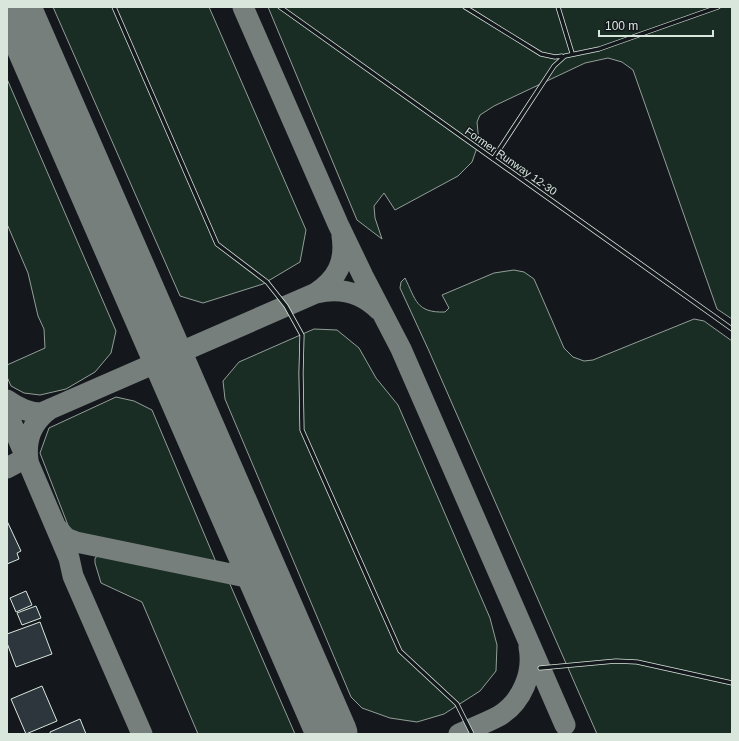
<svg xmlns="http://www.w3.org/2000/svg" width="739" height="741" viewBox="0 0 739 741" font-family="Helvetica,sans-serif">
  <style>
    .green { fill: #1a2d24; stroke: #939e99 }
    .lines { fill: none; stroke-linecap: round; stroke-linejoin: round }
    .taxiway { stroke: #767f7c; stroke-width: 21 }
    .runway { stroke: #767f7c; stroke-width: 51 }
    .building { fill: #2c363c; stroke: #d8e6dc }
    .service-casing { stroke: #d8e6dc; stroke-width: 5 }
    .service { stroke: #14181c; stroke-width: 3.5 }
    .labels { text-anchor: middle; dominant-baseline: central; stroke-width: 3; stroke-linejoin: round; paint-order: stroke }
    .street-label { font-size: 11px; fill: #d8e6dc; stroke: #14181c }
  </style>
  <rect width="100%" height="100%" fill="#14181c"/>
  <path class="green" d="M53 7H209L306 230 300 262 263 284 203 303 180 296Z
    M268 7H732V319L717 309 633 70 622 62 608 58 585 63 494 106 480 115 477 122 479 142 472 162 458 176 395 210 384 193 374 206 375 218 382 239 357 220Z
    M7 79 116 331 111 353 95 372 66 389 40 395 24 393 11 386 7 377V365L45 348 44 329 38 316 28 273 7 224Z
    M514 270 524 272 534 279 564 348 573 357 584 361 593 360 694 319 704 321 732 341V734H597L429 351 400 288 401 282 405 278C416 300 416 313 445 312L449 308 442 295 494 273Z
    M314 329 337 330 359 348 376 378 398 405 490 618 497 645 496 671 480 691 444 714 417 722 390 718 362 708 351 697 225 399 223 381 239 362Z
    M116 397 134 401 152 410 216 562 71 533 40 453 49 428Z
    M98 556H102L229 582 295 734H198L142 602 101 583 95 563V558Z"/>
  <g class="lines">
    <path class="taxiway" d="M243 7 338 224 363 276 401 349 565 725
      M316 293C337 279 346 262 342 236
      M7 400C17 407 29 413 41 413L316 293C340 287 361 292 379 310
      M7 413 69 558 73 576 142 734
      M28 460C25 439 33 421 50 409
      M7 468 20 461 27 449
      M57 528 66 538 76 542 265 581
      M459 734C472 728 486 723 499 716 522 702 534 673 529 647"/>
    <path class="runway" d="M15 7 332 734"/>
  </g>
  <path class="building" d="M7 521 21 551 17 553 19 559 7 564Z
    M26 591 32 605 16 612 10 598Z
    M36 606 41 618 22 625 17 613Z
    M40 622 52 654 16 667 7 643V634Z
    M42 686 57 721 26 734 11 699Z
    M80 719 86 734H50V732Z"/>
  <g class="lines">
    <defs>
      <path id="service" d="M114 7 217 244 267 282 286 306 302 335 301 373 302 430 400 651 457 704 472 734
        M280 7 732 329
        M465 7 541 54 555 57 562 56
        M558 7 572 53
        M493 159 554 66 565 56 599 49 718 7
        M540 668 616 661 637 662 732 683"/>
    </defs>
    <use href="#service" class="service-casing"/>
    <use href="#service" class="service"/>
  </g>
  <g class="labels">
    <g class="street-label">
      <text transform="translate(511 161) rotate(35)">Former Runway 12-30</text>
    </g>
  </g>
  <rect width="739" height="741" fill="none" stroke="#d8e6dc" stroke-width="16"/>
  <path d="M599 30v6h114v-6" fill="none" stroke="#d8e6dc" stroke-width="2"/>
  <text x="605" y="30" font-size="12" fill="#d8e6dc" stroke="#14181c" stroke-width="3" paint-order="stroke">100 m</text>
</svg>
